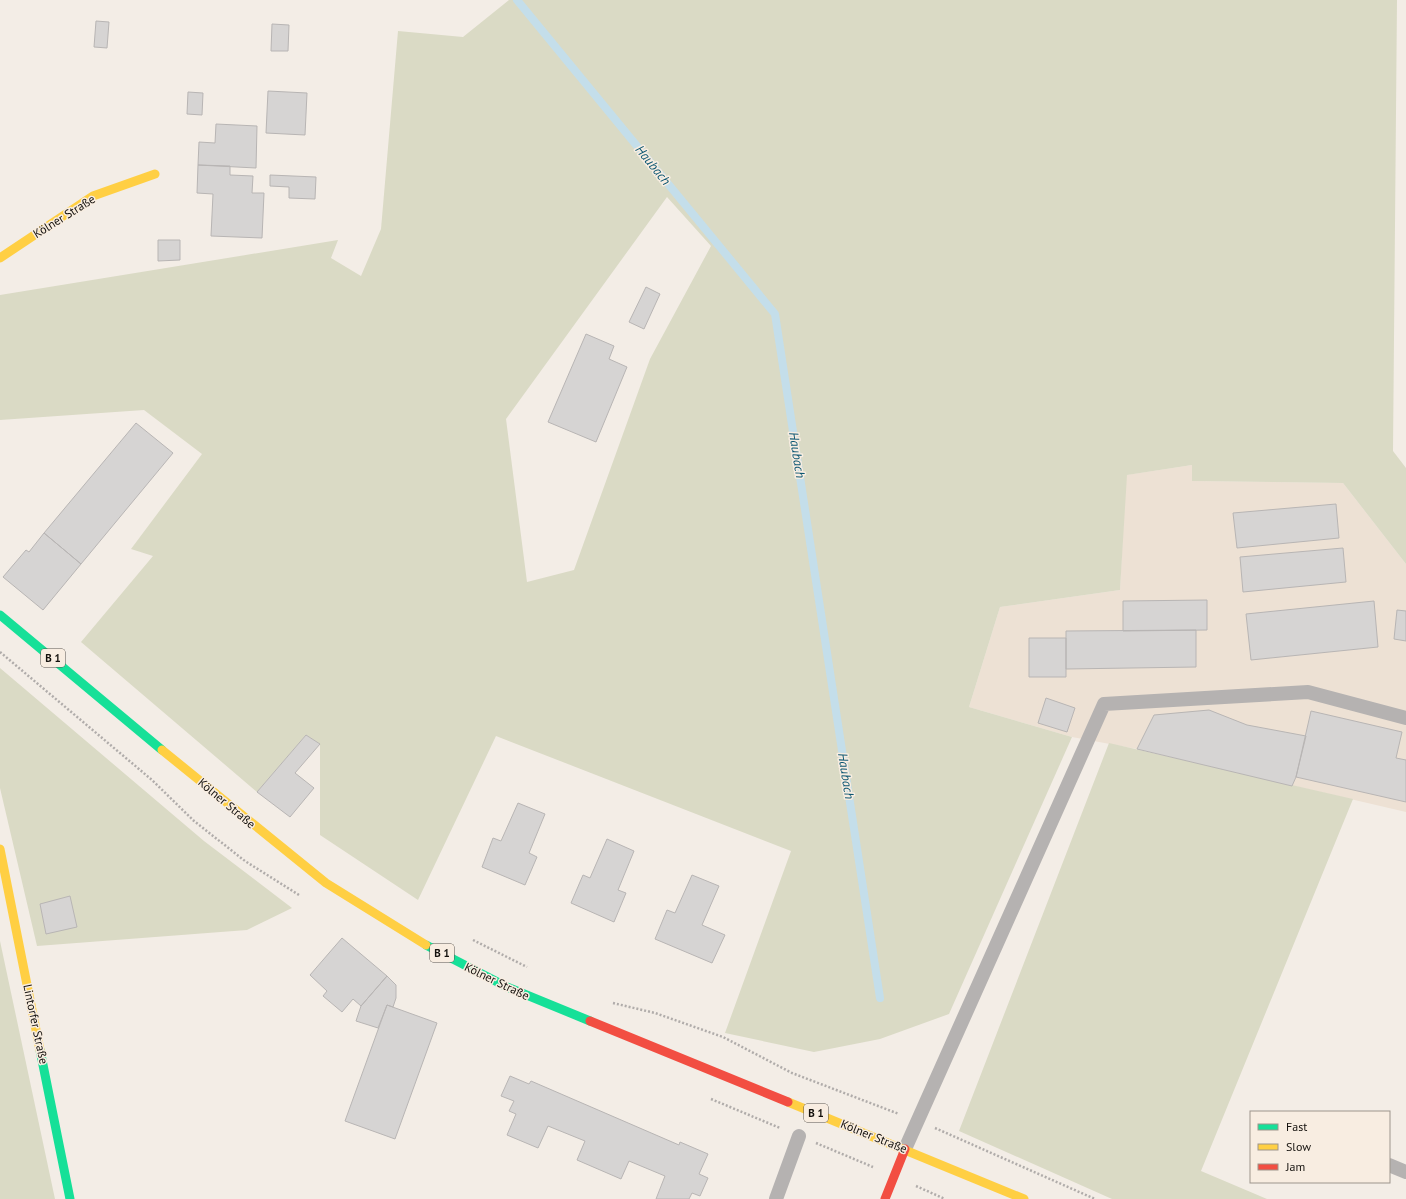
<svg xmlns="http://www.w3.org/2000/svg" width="1406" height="1199" viewBox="0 0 1406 1199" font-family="'PT Sans',sans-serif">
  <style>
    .built { fill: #ede1d4 }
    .green { fill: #dadac5; fill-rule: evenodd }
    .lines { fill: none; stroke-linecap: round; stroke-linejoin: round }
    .stream { stroke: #c4deea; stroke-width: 8 }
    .building { fill: #d6d4d3; stroke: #b8b5b4 }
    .path { stroke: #b0acaa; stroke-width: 2.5; stroke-dasharray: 2 2; stroke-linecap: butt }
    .lane { stroke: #b5b2b1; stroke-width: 14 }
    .fast { stroke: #16e098; stroke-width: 9 }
    .slow { stroke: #ffcf43; stroke-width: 9 }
    .jam { stroke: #f24e42; stroke-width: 9 }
    .labels { text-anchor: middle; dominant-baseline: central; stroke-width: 3; stroke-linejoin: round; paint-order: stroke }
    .shield { fill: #f8ede1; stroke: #58534d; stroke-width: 1 }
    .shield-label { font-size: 11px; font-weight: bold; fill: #14110d }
    .street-label { font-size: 12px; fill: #14110d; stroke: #f8ede1 }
    .water-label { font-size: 13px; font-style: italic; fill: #0b5672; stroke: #f8ede1 }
  </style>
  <rect width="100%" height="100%" fill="#f3ede6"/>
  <path class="built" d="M1192 465V481L1343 483 1406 564V812L1137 749 1072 737 969 707 1000 607 1120 590 1126 475Z"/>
  <path class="green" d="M509 0H1397L1393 451 1406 468V564L1343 483 1192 481V465L1127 475 1120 590 1000 607 969 707 1072 737 949 1014 880 1039 814 1052 725 1033 791 851 496 736 418 900 320 835V744L306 735 257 792 81 642 153 556 131 549 202 454 144 410 0 420V295L338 240 331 258 361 276 381 229 398 31 463 37ZM667 197 711 246 650 359 574 570 527 582 506 419Z
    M0 668 204 841 292 908 247 930 37 946 0 788Z
    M1109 743 1353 799 1201 1171 1267 1199H1112L959 1131Z
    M0 941 55 1199H0Z"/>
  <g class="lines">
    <path class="stream" d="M517 0 775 314 880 998"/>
  </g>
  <path class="building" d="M96 21 109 22 107 48 94 47Z
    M272 24 289 25 288 51H271Z
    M268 91 307 93 305 135 266 133Z
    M188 92 203 93 202 115 187 114Z
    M216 124 257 126 256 168 198 165 199 142 215 143Z
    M198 165 230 166V175L253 176 252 193H264L262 238 211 236 213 194 197 193Z
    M270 175 316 177 315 199 289 198V187L270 186Z
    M158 240H180V260L158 261Z
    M646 287 660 294 644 329 629 322Z
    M586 334 614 346 609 359 627 367 596 442 548 422Z
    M136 423 173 453 81 564 44 533Z
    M1336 504 1339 538 1237 548 1233 513Z
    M44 533 81 564 43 610 3 577 26 550 29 552Z
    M1343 548 1346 582 1243 592 1240 557Z
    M1207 600V630L1123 631V601Z
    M1374 601 1378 647 1251 660 1246 614Z
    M1397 610 1406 611V641L1394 639Z
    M1196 630V667L1066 669V631Z
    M1029 638H1066V677H1029Z
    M1046 698 1075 708 1067 732 1038 723Z
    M1209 710 1247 725 1306 736 1296 777 1292 786 1137 749 1154 715Z
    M1311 711 1402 732 1396 758 1406 760V802L1296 777Z
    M306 735 320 744 295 773 314 788 290 817 257 792Z
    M518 803 545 814 529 853 537 857 525 885 482 867 493 838 501 841Z
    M607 839 634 851 618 890 626 893 614 922 571 903 583 875 590 878Z
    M692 875 719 886 702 925 725 935 712 963 655 939 667 910 675 913Z
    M70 896 77 927 46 934 40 904Z
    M342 938 387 976 361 1006 353 999 342 1012 323 996 327 991 310 975Z
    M387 976 396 985V998L393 1007 387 1005 378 1028 356 1021 361 1006Z
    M387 1005 437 1023 395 1139 345 1121Z
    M510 1076 529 1084 531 1081 679 1145 680 1142 708 1154 699 1174 708 1178 700 1196 692 1193 689 1199H656L665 1176 629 1161 621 1179 577 1160 585 1141 548 1126 538 1148 507 1135 516 1114 509 1111 514 1101 501 1096Z"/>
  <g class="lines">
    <path class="path" d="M0 652 152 780 194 821 245 861 299 895
      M473 940 527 967
      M613 1003 655 1013 723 1037 792 1073 899 1114
      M711 1099 780 1128
      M935 1128 1095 1199
      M816 1143 873 1167
      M916 1186 945 1199"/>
    <path class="lane" d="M905 1149 1104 704 1308 692 1406 718
      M1389 1165 1406 1172
      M776 1199 799 1136"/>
    <path class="fast" d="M0 615 162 750
      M426 945 507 987 590 1021
      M40 1050 70 1199"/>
    <path class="slow" d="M0 258 93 196 155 174
      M162 750 326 883 426 945
      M0 849 40 1050
      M788 1102 1024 1199"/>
    <path class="jam" d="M590 1021 788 1102
      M885 1199 905 1149"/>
  </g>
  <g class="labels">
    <g class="shield">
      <rect x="41" y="649" width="24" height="18" rx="3"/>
      <rect x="430" y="944" width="24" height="18" rx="3"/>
      <rect x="804" y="1104" width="24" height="18" rx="3"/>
    </g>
    <g class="shield-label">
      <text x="53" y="658">B 1</text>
      <text x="442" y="953">B 1</text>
      <text x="816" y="1113">B 1</text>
    </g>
    <g class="street-label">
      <text transform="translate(64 216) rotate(-32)">Kölner Straße</text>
      <text transform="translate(227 803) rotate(40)">Kölner Straße</text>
      <text transform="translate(497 981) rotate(26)">Kölner Straße</text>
      <text transform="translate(36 1024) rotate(78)">Lintorfer Straße</text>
      <text transform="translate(874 1136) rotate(22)">Kölner Straße</text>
    </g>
    <g class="water-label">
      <text transform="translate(653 165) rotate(51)">Haubach</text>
      <text transform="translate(797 455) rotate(81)">Haubach</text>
      <text transform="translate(846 776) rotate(81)">Haubach</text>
    </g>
  </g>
  <rect x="1250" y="1111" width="140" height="72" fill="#f8ede1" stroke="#9d958c"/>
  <rect x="1258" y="1124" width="20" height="6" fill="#16e098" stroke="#9d958c"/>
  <text x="1286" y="1131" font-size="12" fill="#14110d">Fast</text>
  <rect x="1258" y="1144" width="20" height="6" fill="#ffcf43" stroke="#9d958c"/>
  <text x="1286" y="1151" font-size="12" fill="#14110d">Slow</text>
  <rect x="1258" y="1164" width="20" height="6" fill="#f24e42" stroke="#9d958c"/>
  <text x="1286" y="1171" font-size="12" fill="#14110d">Jam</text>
</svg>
